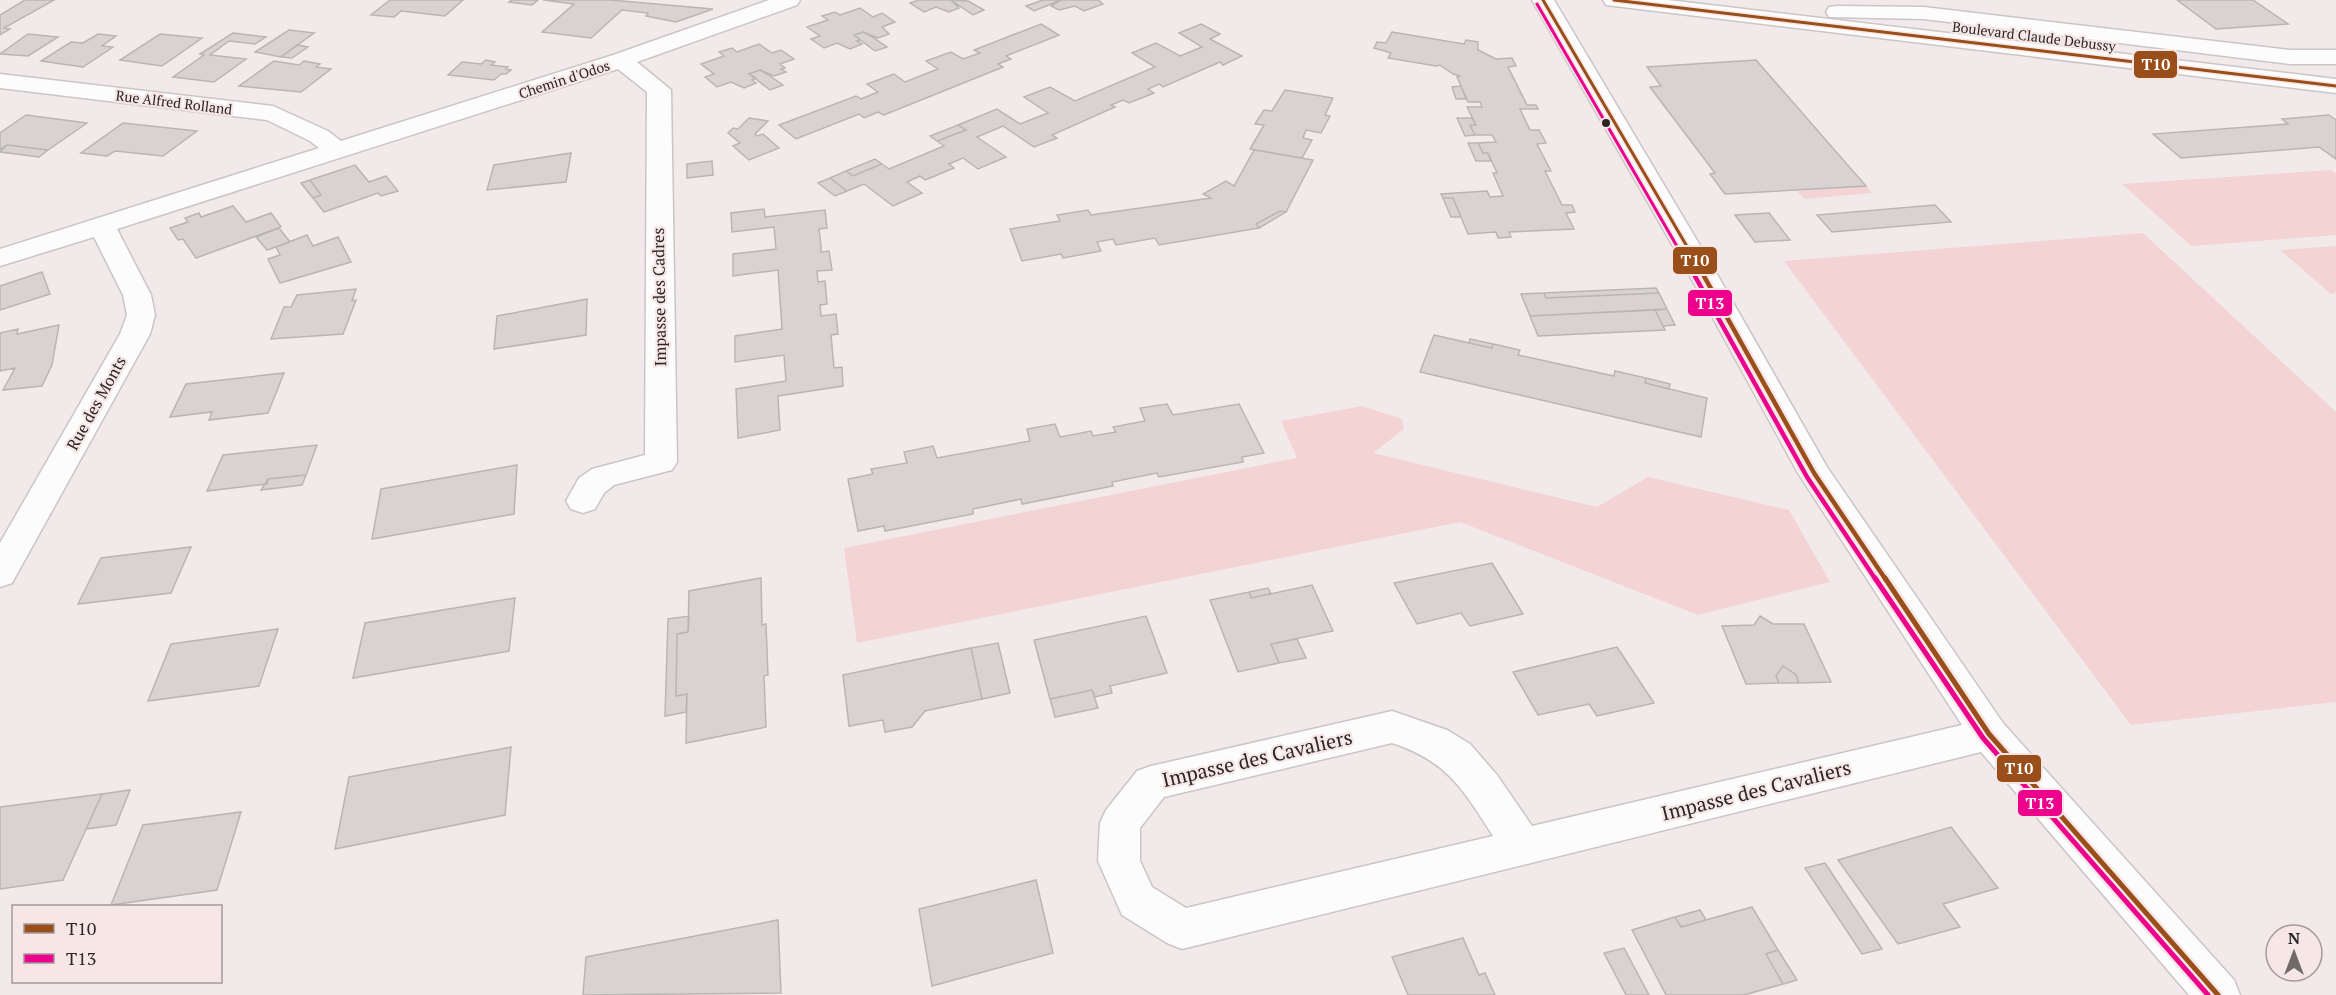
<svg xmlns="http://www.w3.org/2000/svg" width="2336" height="995" viewBox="0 0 2336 995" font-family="'PT Serif',serif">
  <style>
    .green { fill: #f3d3d3 }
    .building { fill: #d8d2d2; stroke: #bab5b5; stroke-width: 1.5 }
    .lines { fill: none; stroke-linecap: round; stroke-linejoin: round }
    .minor-casing { stroke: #cbc5c5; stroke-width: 3 }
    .major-casing { stroke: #cbc5c5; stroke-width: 3 }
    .minor { fill: #fdfcfc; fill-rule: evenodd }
    .major { fill: #fdfcfc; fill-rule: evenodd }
    .bus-1-far2-casing { stroke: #f6e7e6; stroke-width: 6 }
    .bus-1-far1-casing { stroke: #f6e7e6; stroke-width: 9 }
    .bus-1-casing { stroke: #f6e7e6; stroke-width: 10 }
    .bus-2-far2-casing { stroke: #f6e7e6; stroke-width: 6 }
    .bus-2-far1-casing { stroke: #f6e7e6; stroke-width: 9 }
    .bus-2-casing { stroke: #f6e7e6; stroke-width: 10 }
    .bus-1-far2 { stroke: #9a4e19; stroke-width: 3 }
    .bus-1-far1 { stroke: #9a4e19; stroke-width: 4.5 }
    .bus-1 { stroke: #9a4e19; stroke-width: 5 }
    .bus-2-far2 { stroke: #ec008c; stroke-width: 3 }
    .bus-2-far1 { stroke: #ec008c; stroke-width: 4.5 }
    .bus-2 { stroke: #ec008c; stroke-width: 5 }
    .bus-dot { fill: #2b2525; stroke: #f6e7e6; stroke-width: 2 }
    .labels { text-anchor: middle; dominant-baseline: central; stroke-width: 4.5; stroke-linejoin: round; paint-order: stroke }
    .far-street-label { font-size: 14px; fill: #2b2525; stroke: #f6e7e6 }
    .street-label { font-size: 16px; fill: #2b2525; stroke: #f6e7e6 }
    .near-street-label { font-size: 20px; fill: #2b2525; stroke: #f6e7e6 }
    .line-badge { stroke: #f6e7e6; stroke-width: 2 }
    .badge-label { font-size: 16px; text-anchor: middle; font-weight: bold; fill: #fff }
  </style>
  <rect width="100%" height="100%" fill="#f2eaea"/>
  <path class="green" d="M2331 170 2336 173V235L2191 246 2122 184Z
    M1866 186 1872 193 1804 199 1797 191Z
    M2143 233 2336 412V702L2131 725 1784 261Z
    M2336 246V293L2331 294 2280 250Z
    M1362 406 1402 419 1404 429 1373 453 1597 507 1648 477 1789 510 1830 582 1698 615 1460 522 857 643 844 548 1297 458 1281 421Z"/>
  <path class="building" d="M25 0H54L4 28 10 29 0 35V15Z
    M390 0H463L445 16 401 11 394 17 371 15Z
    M512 0H538L532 5 509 2Z
    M543 0H611L713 9 676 22 646 16 648 13 622 10 591 38 542 32 574 4Z
    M919 0H951L959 8 949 12 936 7 924 12 910 3Z
    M951 0 968 1 984 10 973 15Z
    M1043 0H1061L1034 11 1026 6Z
    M1061 0H1098L1103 4 1084 11 1075 6 1059 10 1051 6Z
    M2177 0H2253L2288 24 2216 29Z
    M860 8 873 17 882 13 895 22 882 27 889 34 878 38 863 32 854 35 860 40 857 41 862 44 850 49 837 43 824 48 811 39 820 36 807 27 828 20 822 16 835 12 840 15Z
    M1041 24 1059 35 1006 56 1011 59 998 64 1003 67 884 115 878 112 864 118 859 114 796 139 779 125 856 96 861 99 878 92 867 84 894 74 905 82 938 69 926 61 951 52 963 59 980 53 974 50Z
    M1201 24 1220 34 1210 39 1242 56 1223 65 1220 62 1163 87 1159 84 1148 89 1154 93 1129 103 1123 100 1111 105 1115 107 1052 135 1057 138 1034 147 1003 126 977 137 1006 157 978 169 963 158 949 164 954 168 930 178 925 180 920 176 907 182 922 193 893 206 864 184 847 191 830 178 846 171 853 176 882 164 889 169 944 146 937 141 966 130 958 125 997 109 1020 124 1048 113 1024 97 1050 87 1075 101 1155 67 1132 53 1156 43 1180 56 1202 47 1179 33Z
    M289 30 314 33 281 57 255 52Z
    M863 32 871 36 887 47 875 51 854 35Z
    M1392 32 1464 44 1466 40 1478 42V50L1496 59 1512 58 1516 66 1508 67 1527 105H1536L1538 109H1520L1530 130H1539L1546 143 1537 144 1551 171H1545L1562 205H1572L1575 212 1566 213 1574 229 1509 232 1511 237 1498 238 1496 232 1468 234 1453 198H1443L1441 194 1487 191 1490 197 1503 196 1493 173H1497L1488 153H1483L1478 143 1496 142 1492 135H1475L1470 125H1476L1467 107H1482L1480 102H1468L1457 77 1460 76 1453 74 1440 65 1436 66 1388 58 1391 53 1374 48 1377 42 1386 43Z
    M233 33 266 37 255 44 229 41 210 55 246 59 214 82 173 77 204 55 200 54Z
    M28 34 58 37 28 56 0 54Z
    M98 34 116 36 102 46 113 47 83 67 41 61 71 42 83 43Z
    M160 34 202 38 162 66 120 60Z
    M759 44 772 53 781 50 794 59 780 64 785 68 781 69 786 72 774 76 760 70 749 74 756 78 752 80 756 83 744 88 731 82 717 87 705 77 714 74 701 64 724 56 719 52 732 48 737 52Z
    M297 45 308 47 292 58 281 57Z
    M486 60 495 62 491 65 508 67 506 69 511 70 506 74H501L494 80 448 75 462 62 481 64Z
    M1756 60 1866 186 1725 194 1710 174 1715 173 1650 87 1661 86 1647 67Z
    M274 61 299 65 304 61 320 64 316 67 331 69 301 92 239 86Z
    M760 70 767 74 783 85 770 90 749 74Z
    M1461 86 1466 99H1456L1452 87Z
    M1285 90 1333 98 1325 115 1330 116 1321 133 1306 130 1303 138 1312 140 1302 158 1250 149 1264 125 1255 124 1264 110 1272 111Z
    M26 115 87 123 48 150 7 145 0 150V133Z
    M2329 115 2336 120V159L2319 147 2181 158 2153 134 2288 124 2282 119Z
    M749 118 768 121 755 134 757 136 763 134 779 148 749 160 733 146 740 143 728 133 733 128 738 129Z
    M1457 118H1472L1476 125H1470L1475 135 1465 136Z
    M123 123 197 131 163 156 115 151 107 156 81 153Z
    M958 125 966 130 937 141 930 136Z
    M1468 143H1478L1483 153H1488L1491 161H1476Z
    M7 145 48 150 39 157 0 152Z
    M1254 150 1313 160 1286 212 1280 211 1256 224 1259 228 1159 245 1155 238 1116 245 1113 239 1097 242 1101 251 1063 258 1061 254 1022 261 1010 229 1060 221 1057 215 1088 210 1091 215 1211 198 1203 194 1226 181 1234 186Z
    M571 153 566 182 487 190 494 165Z
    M875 159 882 164 853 176 846 171Z
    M712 161 713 175 687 178V164Z
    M355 165 369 182 386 176 398 191 381 196 378 193 324 212 313 198 321 195 310 180Z
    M830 178 847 191 835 196 818 183Z
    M310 180 321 195 313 198 301 183Z
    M1443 198H1453L1461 217H1451Z
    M1935 205 1951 222 1832 232 1817 215Z
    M233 206 246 222 271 213 281 227 196 258 183 239 178 240 170 228 188 222 185 218 199 213 201 217Z
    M764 209 765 217 825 210 827 228 819 229 821 246V252L829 251 832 270 817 271 818 282 825 281 827 304 820 305 821 316 836 314 838 334 831 335 834 368 842 367 843 386 778 396 780 430 738 438 736 389 786 381 784 355 735 362V336L782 329 778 270 733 276V254L776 249 774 227 732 232 731 213Z
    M1280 211 1286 212 1259 228 1256 224Z
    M1769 213 1790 240 1755 242 1735 215Z
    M279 228 290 242 267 250 256 237Z
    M307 235 313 246 338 237 351 262 280 283 268 259 280 255 276 247Z
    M42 272 50 294 0 310V286Z
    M1656 288 1659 293 1546 298 1544 293Z
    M356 289 352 301 356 300 343 334 271 339 284 307H291L297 295Z
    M1544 293 1546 298 1659 293 1667 309 1530 316 1521 294Z
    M587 299 586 335 494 349 497 316Z
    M1667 309 1675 325 1663 326 1655 310Z
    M1655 310 1665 330 1538 336 1530 316Z
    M59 325 52 365 42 386 3 390 15 368 0 371V333L18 329 17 334Z
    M1434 335 1492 348 1493 344 1520 350 1518 355 1614 376 1615 371 1646 378 1645 383 1707 398 1701 437 1420 372Z
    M1470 339 1493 344 1492 348 1469 343Z
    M284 373 268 413 209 420 212 412 170 417 186 384Z
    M1646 378 1670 384 1669 389 1645 383Z
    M1167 404 1173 415 1239 404 1264 453 1242 457 1243 462 1159 477 1157 473 1112 482 1113 486 1022 504 1021 499 973 509V514L885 531 884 526 858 531 848 479 873 474 871 469 907 463 904 452 933 446 937 458 1030 441 1027 429 1055 424 1060 437 1091 431 1093 436 1116 432 1113 427 1145 421 1140 408Z
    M317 445 306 475 268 479 267 484 207 491 223 455Z
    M517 465 514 514 372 539 381 489Z
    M306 475 302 485 261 490 268 479Z
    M191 547 171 593 78 604 101 558Z
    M1492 563 1523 614 1470 626 1461 613 1417 624 1394 583Z
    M761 578 762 625 766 624 768 675 764 676 766 727 686 743 687 694 676 696 677 634 688 632 689 591Z
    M1312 585 1333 631 1271 644 1279 663 1238 672 1210 600 1249 592 1251 598Z
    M1268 588 1271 594 1251 598 1249 592Z
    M515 598 509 651 353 678 365 623Z
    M689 616 688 632 677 634 676 696 687 694 686 712 665 716 668 619Z
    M1146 616 1167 673 1110 686 1112 693 1095 697 1092 690 1050 699 1034 640Z
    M1760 616 1773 624H1804L1831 682 1799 683 1796 675 1783 666 1776 676 1779 683 1746 684 1722 626 1754 625Z
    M278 629 259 686 148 701 171 644Z
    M1297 639 1306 658 1279 663 1271 644Z
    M998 643 1010 693 982 699 971 648Z
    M1617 647 1654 703 1597 716 1589 704 1538 715 1513 672Z
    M971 648 982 699 925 711 912 727 885 732 883 720 849 726 843 675Z
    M1783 666 1796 675 1799 683H1779L1776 676Z
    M1092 690 1098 708 1055 717 1050 699Z
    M511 747 505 815 335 849 349 777Z
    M130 790 116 825 86 829 102 794Z
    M102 794 63 880 0 889V807Z
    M241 812 217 890 111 905 143 825Z
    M1951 827 1998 888 1943 904 1960 927 1898 944 1838 860Z
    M1825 863 1882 949 1862 954 1805 868Z
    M1036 880 1053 953 932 986 919 909Z
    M1752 907 1778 950 1766 954 1783 984 1744 995H1666L1632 930 1675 917 1681 927Z
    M1700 910 1706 920 1681 927 1675 917Z
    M778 920 781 993 583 995 586 957Z
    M1463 938 1479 975 1485 973 1495 995H1408L1392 957Z
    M1624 948 1649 995H1626L1604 953Z
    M1778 950 1797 980 1783 984 1766 954Z"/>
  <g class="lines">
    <defs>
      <path id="minor" d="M769 0H800L797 5 637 62 671 90 677 462 672 470 614 485 604 493 595 509 583 513 571 509 566 501 579 478 592 469 645 455 647 92 618 69 117 229 151 295 155 315 150 334 12 583 0 587V543L120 334 127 315 123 295 94 237 0 266V249L319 148 310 141 267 120 0 88V74L273 106 328 131 341 141 613 55Z
        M1532 0H1554L1714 269 1827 467 2003 723 2234 980 2240 995H2189L1981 752 1182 949 1167 943 1122 915 1098 861 1100 823 1106 810 1137 771 1151 766 1392 711 1447 730 1470 744 1497 775 1532 826 1962 725 1798 473 1686 269ZM1392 743C1447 761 1463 789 1493 836L1186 908 1152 887 1140 861V828L1164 797Z
        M1837 6 1924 7 2291 50H2336V64H2291L1924 19 1829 17 1826 12 1829 7Z"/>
      <path id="major" d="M1603 0H1668L2336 79V93L1614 6 1606 5Z"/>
    </defs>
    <use href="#minor" class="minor-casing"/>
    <use href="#major" class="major-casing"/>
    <use href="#minor" class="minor"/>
    <use href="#major" class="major"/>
    <defs>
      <path id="bus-1-far2" d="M1543 0 1692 255
        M1614 0 2336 86"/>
      <path id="bus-1-far1" d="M1691 253 1814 473 1886 580"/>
      <path id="bus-1" d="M1885 578 1989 734 2218 995"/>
      <path id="bus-2-far2" d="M1537 4 1682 255"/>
      <path id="bus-2-far1" d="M1682 253 1807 477 1876 580"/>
      <path id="bus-2" d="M1875 578 1983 738 2208 995"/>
    </defs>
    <use href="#bus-1-far2" class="bus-1-far2-casing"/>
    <use href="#bus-1-far1" class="bus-1-far1-casing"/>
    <use href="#bus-1" class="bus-1-casing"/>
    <use href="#bus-2-far2" class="bus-2-far2-casing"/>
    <use href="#bus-2-far1" class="bus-2-far1-casing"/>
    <use href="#bus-2" class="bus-2-casing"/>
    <use href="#bus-1-far2" class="bus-1-far2"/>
    <use href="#bus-1-far1" class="bus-1-far1"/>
    <use href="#bus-1" class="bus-1"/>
    <use href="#bus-2-far2" class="bus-2-far2"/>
    <use href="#bus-2-far1" class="bus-2-far1"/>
    <use href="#bus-2" class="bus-2"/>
  </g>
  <circle class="bus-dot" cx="1606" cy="123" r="5"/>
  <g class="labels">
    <g class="far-street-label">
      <text transform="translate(2034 36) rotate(7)">Boulevard Claude Debussy</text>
      <text transform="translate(564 79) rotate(-18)">Chemin d'Odos</text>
      <text transform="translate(174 102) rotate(7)">Rue Alfred Rolland</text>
    </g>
    <g class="street-label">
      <text transform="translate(659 297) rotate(-91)">Impasse des Cadres</text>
      <text transform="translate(96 403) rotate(-61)">Rue des Monts</text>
    </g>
    <g class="near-street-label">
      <text transform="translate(1257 758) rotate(-13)">Impasse des Cavaliers</text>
      <text transform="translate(1756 790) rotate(-14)">Impasse des Cavaliers</text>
    </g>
  </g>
  <g class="line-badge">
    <rect x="2133" y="50" width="45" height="29" rx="6" fill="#9a4e19"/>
    <rect x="1672" y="246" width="46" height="29" rx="6" fill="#9a4e19"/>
    <rect x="1687" y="289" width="46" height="28" rx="6" fill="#ec008c"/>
    <rect x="1996" y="754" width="46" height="29" rx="6" fill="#9a4e19"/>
    <rect x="2017" y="789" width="46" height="28" rx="6" fill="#ec008c"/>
  </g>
  <g class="badge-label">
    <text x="2156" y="70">T10</text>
    <text x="1695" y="266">T10</text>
    <text x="1710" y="309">T13</text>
    <text x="2019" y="774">T10</text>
    <text x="2040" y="809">T13</text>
  </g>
  <rect x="12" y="905" width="210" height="78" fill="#f6e7e6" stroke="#a59999" stroke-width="1.5"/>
  <rect x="24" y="924" width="30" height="9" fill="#9a4e19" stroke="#a59999" stroke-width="1.5"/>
  <text x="66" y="935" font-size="18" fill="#2b2525">T10</text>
  <rect x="24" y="954" width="30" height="9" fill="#ec008c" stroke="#a59999" stroke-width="1.5"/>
  <text x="66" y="965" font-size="18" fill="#2b2525">T13</text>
  <g transform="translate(2294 953)"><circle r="28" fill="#f6e7e6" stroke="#a59999" stroke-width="1.5"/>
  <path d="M0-4.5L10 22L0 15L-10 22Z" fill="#716a6a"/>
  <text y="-9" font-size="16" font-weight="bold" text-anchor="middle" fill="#2b2525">N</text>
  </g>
</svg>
